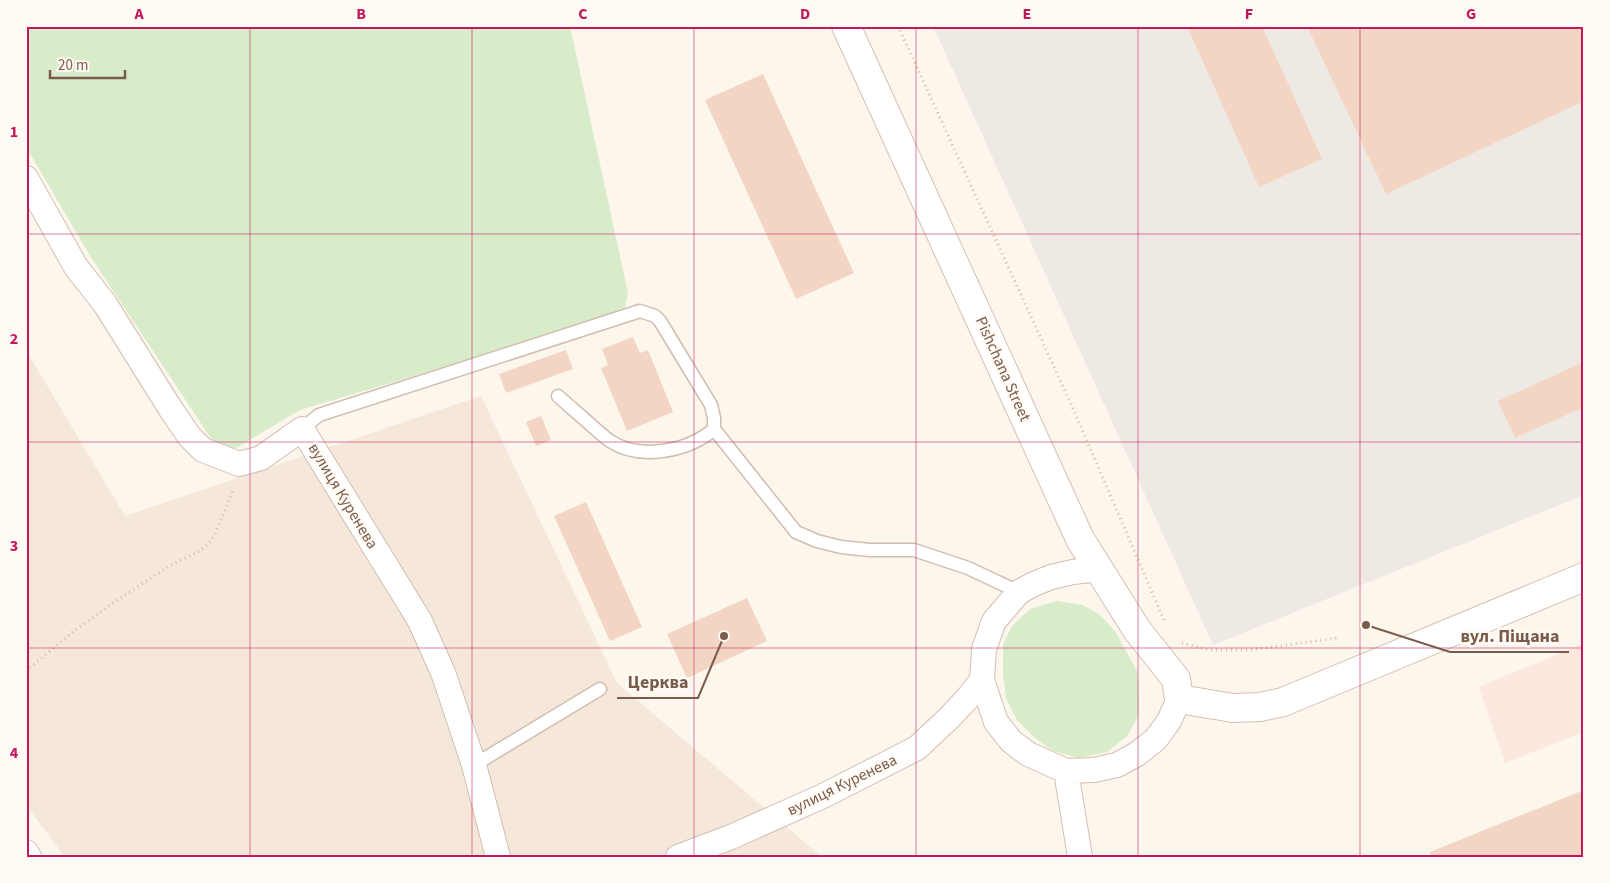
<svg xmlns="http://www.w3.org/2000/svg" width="1610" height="883" viewBox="0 0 1610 883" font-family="'Source Sans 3',sans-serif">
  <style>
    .residential { fill: #f5e8da }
    .commercial { fill: #fde8e0 }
    .industrial { fill: #efe9e4 }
    .green { fill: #d8ecc9 }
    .building { fill: #f3d5c3 }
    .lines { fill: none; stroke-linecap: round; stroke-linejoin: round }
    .lane-casing { stroke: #d1beb0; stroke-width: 15 }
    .street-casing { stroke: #d1beb0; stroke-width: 26 }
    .secondary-casing { stroke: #d6c0b0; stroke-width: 30 }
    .path { stroke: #d9b8a5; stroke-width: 3; stroke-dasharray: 1 4; stroke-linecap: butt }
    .lane { stroke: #fff; stroke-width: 12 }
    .street { stroke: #fff; stroke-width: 24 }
    .secondary { stroke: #fff; stroke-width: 28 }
    .grid { fill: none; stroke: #c2185b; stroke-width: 1; stroke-opacity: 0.55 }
    .labels { text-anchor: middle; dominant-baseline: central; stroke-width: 5; stroke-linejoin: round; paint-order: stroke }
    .street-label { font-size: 16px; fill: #7a5c4d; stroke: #fffaf3 }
    .leader { fill: none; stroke: #7a5c4d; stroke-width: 2 }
    .callout-dot { fill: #7a5c4d; stroke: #fffaf3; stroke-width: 2 }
    .callout-label { font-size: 18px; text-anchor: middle; font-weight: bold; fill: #7a5c4d; stroke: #fffaf3; stroke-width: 5; stroke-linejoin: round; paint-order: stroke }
    .neatline { fill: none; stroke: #c2185b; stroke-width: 2 }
    .grid-label { font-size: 16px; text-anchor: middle; font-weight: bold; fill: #c2185b }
  </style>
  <rect width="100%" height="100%" fill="#fdf6ec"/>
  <path class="residential" d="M26 350 125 516 481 396 617 683 822 857H65L26 805Z"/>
  <path class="commercial" d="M1584 643V732L1505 763 1479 687Z"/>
  <path class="industrial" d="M933 26H1584V495L1213 645Z"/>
  <path class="green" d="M26 26H570L628 293 624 313 300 410 233 450 214 443 92 259 26 147Z
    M1057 601 1082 605 1099 614 1115 631 1137 671 1139 691V714L1128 735 1107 752 1079 758 1053 751 1035 738 1017 720 1006 698 1003 673V645L1012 626 1030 609Z"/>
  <path class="building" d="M1187 26H1262L1322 159 1259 187Z
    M1307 26H1584V101L1386 194Z
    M763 74 854 273 796 299 705 100Z
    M633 337 640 353 648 350 673 412 627 431 601 368 608 365 602 349Z
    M566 350 573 369 506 393 499 374Z
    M1584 362V407L1515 438 1498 401Z
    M541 416 551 440 536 446 526 422Z
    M586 502 642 627 610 641 554 516Z
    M747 598 767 641 687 678 667 634Z
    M1584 790V857H1431L1430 852Z"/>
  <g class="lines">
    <defs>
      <path id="lane" d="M558 396C569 406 581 416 592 426 598 431 604 437 610 441 640 461 689 451 714 429
        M302 429 319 415 640 311 655 316 660 321 711 405 714 418V429L796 532 817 541 841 547 870 550H914L968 568 1019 592
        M474 765 600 689"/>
      <path id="street" d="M26 178 76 267 105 304 170 408 189 436 203 450 239 464 261 458 302 429 420 621 444 675 474 765 498 857
        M1099 569 1073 572 1051 577 1034 584 1019 592 994 621 984 649 982 680 996 722 1011 741 1028 754 1066 771 1094 770 1117 765 1137 754 1156 739 1169 721 1179 699
        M1066 771 1080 857
        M26 852 29 857
        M678 857 731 837 823 796 917 748 949 718 966 700 982 680"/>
      <path id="secondary" d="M846 26 1080 539 1137 630 1176 679 1179 699 1233 708 1260 707 1283 702 1584 577"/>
    </defs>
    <use href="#lane" class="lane-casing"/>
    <use href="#street" class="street-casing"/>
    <use href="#secondary" class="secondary-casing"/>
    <path class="path" d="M898 26 1071 404 1164 620
      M1182 643 1209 650H1250L1337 638
      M26 671 74 631 116 601 169 566 200 551 209 543 215 534 234 488"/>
    <use href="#lane" class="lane"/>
    <use href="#street" class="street"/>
    <use href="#secondary" class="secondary"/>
  </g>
  <path class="grid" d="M250 26V857M472 26V857M694 26V857M916 26V857M1138 26V857M1360 26V857M26 234H1584M26 442H1584M26 648H1584"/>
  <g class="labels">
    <g class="street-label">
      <text transform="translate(1003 369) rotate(66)">Pishchana Street</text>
      <text transform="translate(343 496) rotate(59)">вулиця Куренева</text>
      <text transform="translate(842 785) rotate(-26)">вулиця Куренева</text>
    </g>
  </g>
  <path class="leader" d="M1366 625L1450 652H1569M724 636L698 698H617"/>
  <g class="callout-dot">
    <circle cx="1366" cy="625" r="5"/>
    <circle cx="724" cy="636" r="5"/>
  </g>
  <g class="callout-label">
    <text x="1510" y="642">вул. Піщана</text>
    <text x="658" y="688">Церква</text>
  </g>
  <rect width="1610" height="883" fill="none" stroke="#fffaf3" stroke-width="55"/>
  <path d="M50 70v8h75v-8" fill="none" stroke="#7a5c4d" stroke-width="2.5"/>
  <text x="58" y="70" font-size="15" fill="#7a5c4d" stroke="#fffaf3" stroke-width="4" paint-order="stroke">20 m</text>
  <rect x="28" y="28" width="1554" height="828" class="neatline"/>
  <g class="grid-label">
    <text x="139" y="19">A</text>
    <text x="361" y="19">B</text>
    <text x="583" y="19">C</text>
    <text x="805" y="19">D</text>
    <text x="1027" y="19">E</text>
    <text x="1249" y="19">F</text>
    <text x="1471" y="19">G</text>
    <text x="14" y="137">1</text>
    <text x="14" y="344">2</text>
    <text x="14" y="551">3</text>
    <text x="14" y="758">4</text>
  </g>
</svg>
